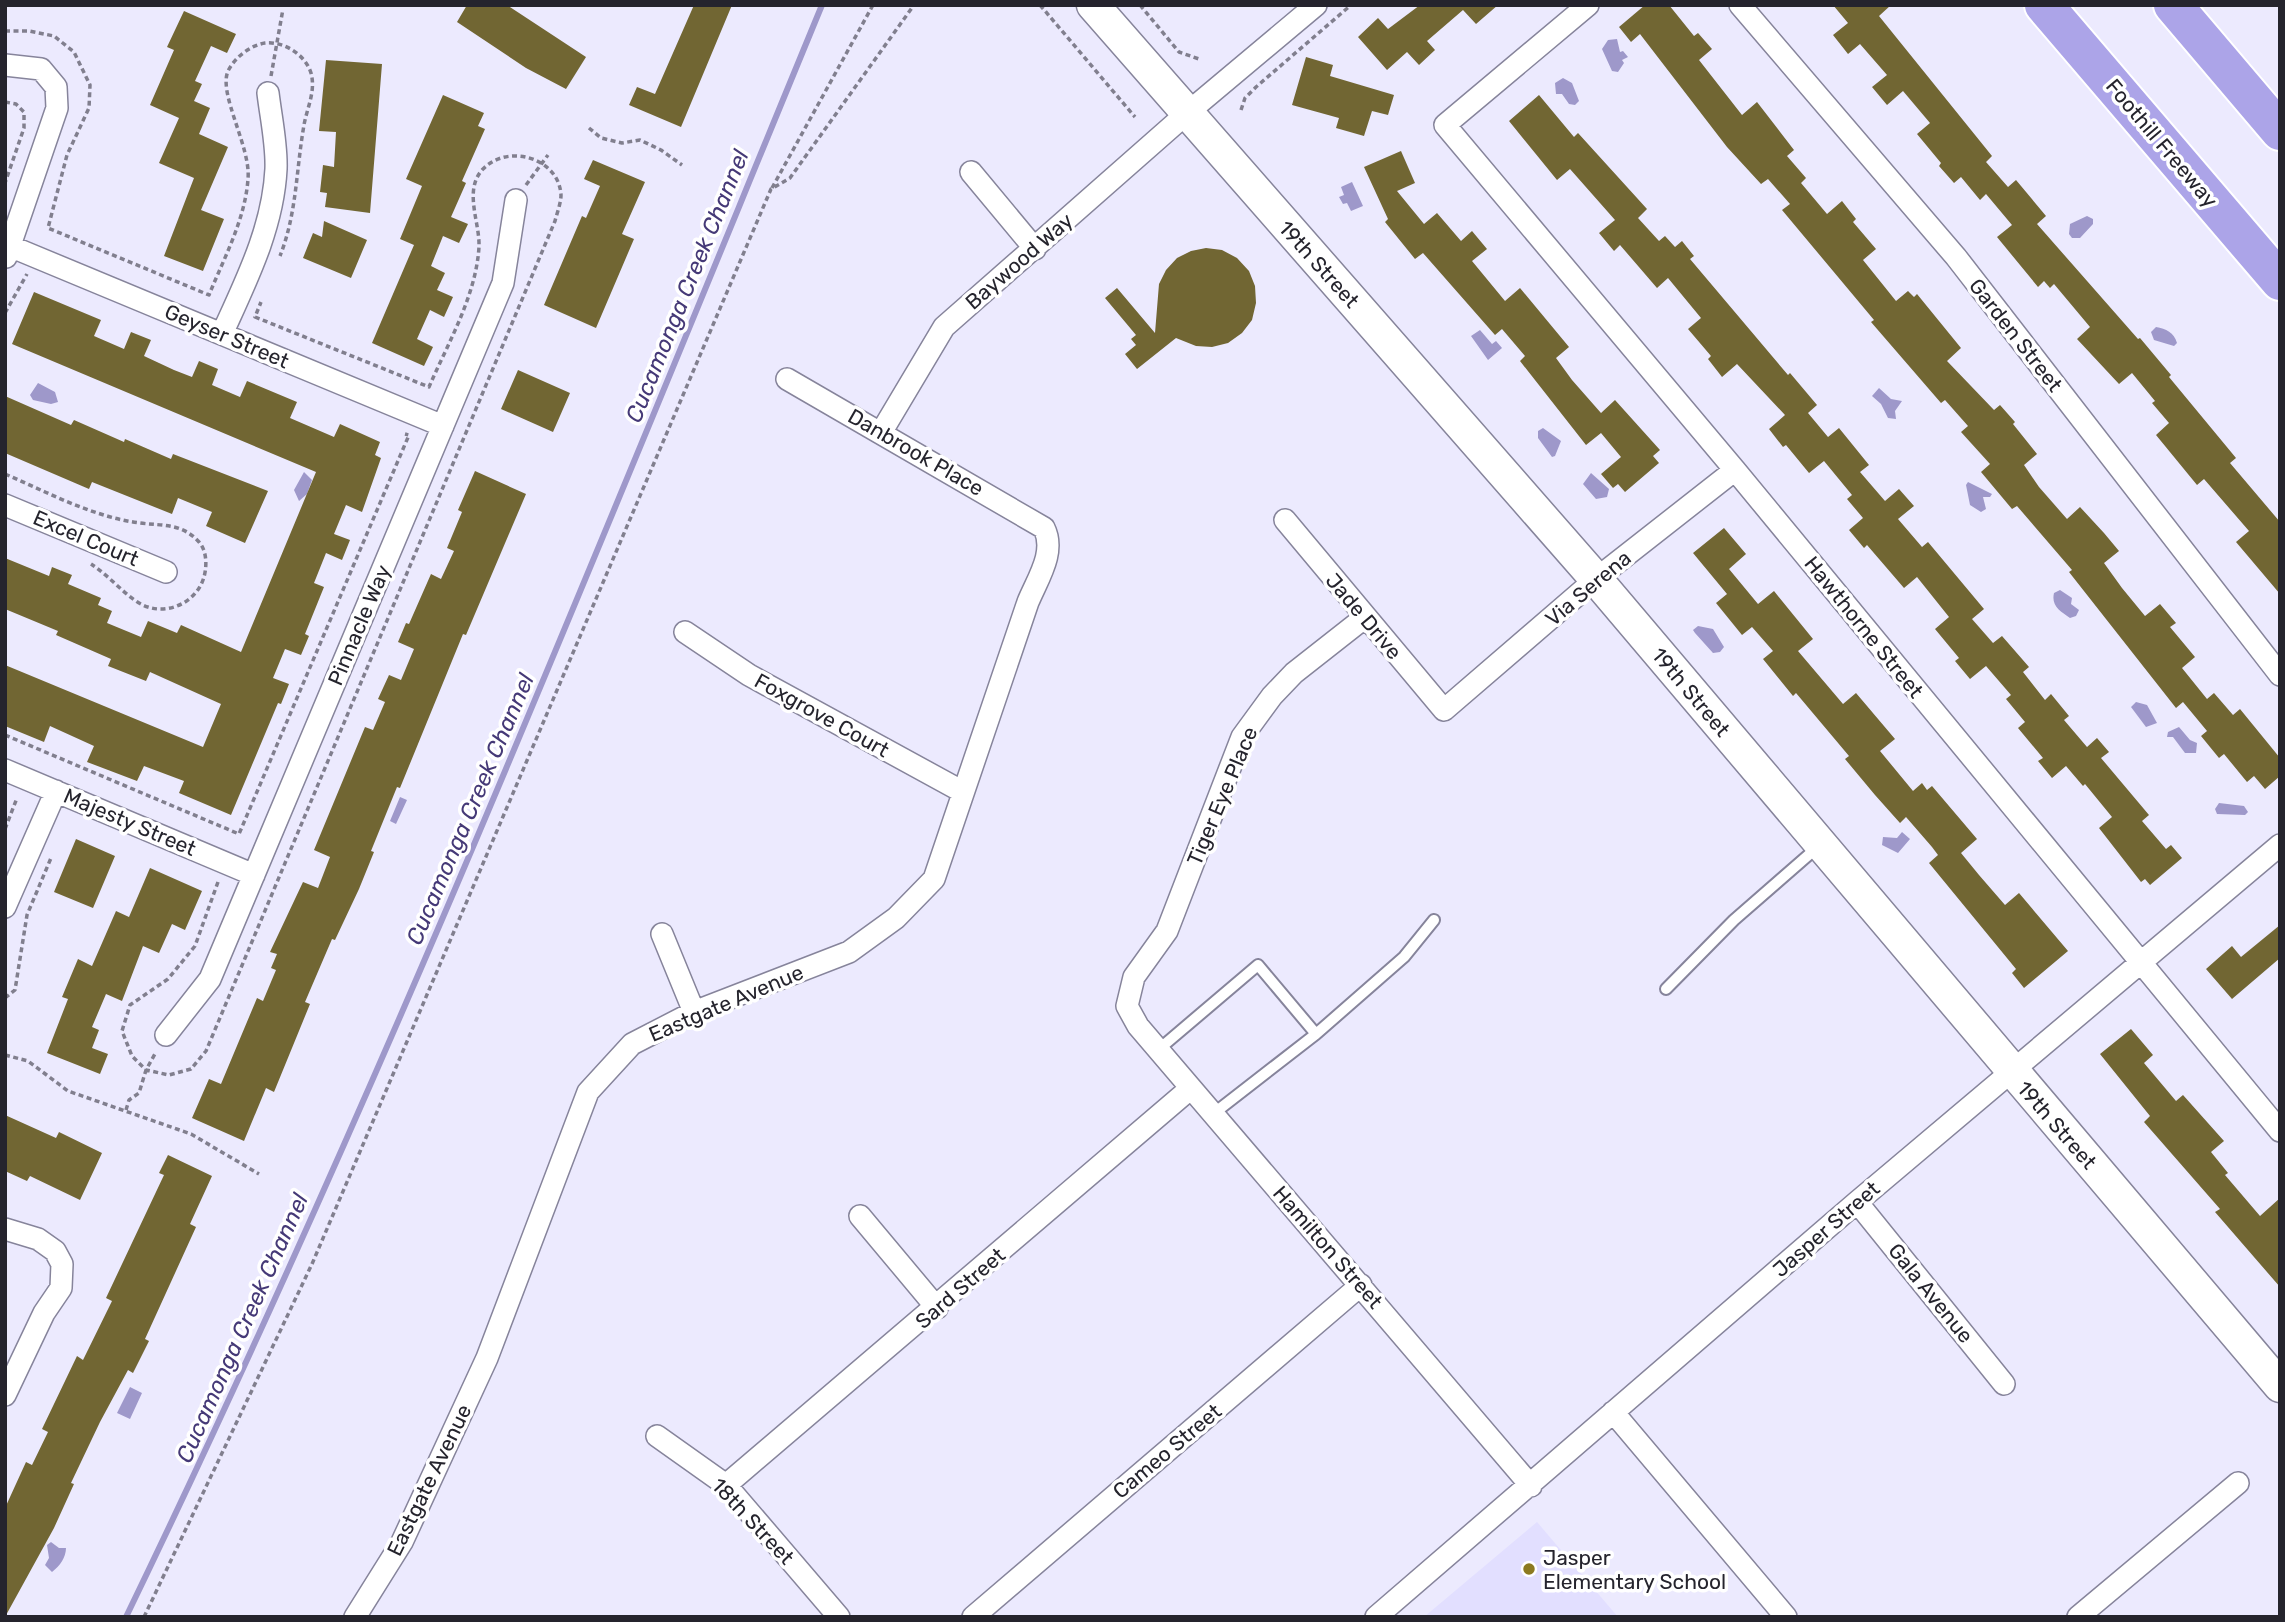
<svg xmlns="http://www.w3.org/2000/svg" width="2285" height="1622" viewBox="0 0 2285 1622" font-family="Rubik,sans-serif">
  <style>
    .built { fill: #e2dfff }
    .water { fill: #9e98ca }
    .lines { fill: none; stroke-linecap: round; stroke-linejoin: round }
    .stream { stroke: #9e98ca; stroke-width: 6 }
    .building { fill: #716633 }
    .lane-casing { stroke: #86849b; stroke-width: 14 }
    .street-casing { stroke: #86849b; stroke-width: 24 }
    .secondary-casing { stroke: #86849b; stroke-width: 35 }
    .highway-casing { stroke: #fff; stroke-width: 42 }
    .path { stroke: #817f8e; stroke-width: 3.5; stroke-dasharray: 5 3.5; stroke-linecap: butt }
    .lane { stroke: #fff; stroke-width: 10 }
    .street { stroke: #fff; stroke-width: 21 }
    .secondary { stroke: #fff; stroke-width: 32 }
    .highway { stroke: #aca4e8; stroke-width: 38 }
    .poi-dot { fill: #8c7a20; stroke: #fff; stroke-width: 2.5 }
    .labels { text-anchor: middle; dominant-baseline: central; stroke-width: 7; stroke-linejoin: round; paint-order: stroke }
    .street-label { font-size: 21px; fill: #25242d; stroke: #fff }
    .poi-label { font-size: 21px; fill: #25242d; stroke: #fff; text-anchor: start }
    .water-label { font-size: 23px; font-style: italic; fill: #453977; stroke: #fff }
  </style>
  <rect width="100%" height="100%" fill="#eceafe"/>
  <path class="built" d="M1537 1522 1618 1617H1424Z"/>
  <path class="water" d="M1617 39 1620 52 1623 51 1628 57 1622 60 1624 63 1618 72 1612 71 1602 49 1608 40Z
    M1563 78 1572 83 1579 101 1575 105 1569 104 1562 94H1556L1555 83Z
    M1352 182 1363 206 1351 211 1347 203 1343 204 1339 197 1344 195 1341 187Z
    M2087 216 2093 219V224L2080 238H2072L2069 234 2070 224Z
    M2156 327C2166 329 2174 332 2177 343L2174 346 2154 340 2151 332Z
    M1480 330 1492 344 1496 341 1502 348 1488 360 1471 336Z
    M38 383 55 392 58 402 51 404 33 400 30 395Z
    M1879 388 1891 399 1902 401 1895 411 1896 419 1888 418 1881 404 1872 396Z
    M1543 428 1561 441 1555 456 1552 457 1538 438V431Z
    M304 472 312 480 307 494 299 501 294 490Z
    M1591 473 1609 489 1607 497 1596 499 1583 484Z
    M1968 482 1992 494 1990 497H1983L1986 509 1981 512 1970 505 1966 485Z
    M2060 590 2072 598 2071 604 2079 610 2076 616 2070 618C2060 611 2051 606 2054 593Z
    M1698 626 1713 629 1724 647 1720 652 1713 653 1695 633 1693 630Z
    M2136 702 2147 705 2157 723 2146 727 2131 707Z
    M2179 727 2190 740 2197 743 2196 753H2185L2173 737H2167L2168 732Z
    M400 797 407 800 396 824 390 821Z
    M2219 803 2244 806 2248 812 2245 815 2217 814 2215 809Z
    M1902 832 1910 839 1898 853 1882 845 1883 837 1897 838Z
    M130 1387 142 1393 130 1419 117 1413Z
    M51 1542 59 1548H66C66 1557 60 1566 52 1572L45 1565 49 1558 47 1545Z"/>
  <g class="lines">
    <path class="stream" d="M126 1617C381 1090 599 546 822 5"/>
  </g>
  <path class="building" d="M467 5H507L586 57 566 89 526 68 457 22Z
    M694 5H732L681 127 629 105 637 87 655 94Z
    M1420 5H1498L1476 24 1463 10 1427 41 1435 50 1419 65 1407 52 1387 70 1358 37 1378 18 1388 29Z
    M1645 5H1669L1694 36 1698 33 1712 49 1699 60 1742 115 1757 102 1794 150 1787 156 1806 178 1801 183 1827 214 1842 201 1856 219 1853 222 1876 249 1863 260 1896 301 1908 291 1914 297 1917 294 1961 348 1947 361 1994 410 2000 405 2015 422 2013 424 2037 454 2024 465 2039 487 2067 519 2080 507 2104 533 2119 551 2104 563 2122 588 2145 616 2160 604 2176 623 2170 627 2195 657 2182 668 2207 699 2214 693 2233 715 2240 709 2280 758V776L2265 789 2254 776 2247 782 2224 754 2219 758 2201 736 2207 731 2183 702 2176 708 2069 572 2072 570 2017 506 2012 509 1981 472 1990 464 1961 432 1968 426 1945 400 1941 403 1871 322 1874 320 1782 210 1790 204 1768 179 1761 184 1727 147 1640 34 1631 42 1619 27Z
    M1833 5H1891L1879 16 1992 156 1986 162 2008 187 2016 180 2046 216 2037 224 2138 339 2140 338 2171 375 2169 377 2236 458 2230 463 2280 522V594L2236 542 2249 531 2204 479 2197 485 2156 435 2169 423 2152 403 2155 401 2132 373 2119 384 2077 339 2090 327 2054 284 2050 288 2044 281 2038 287 1997 237 2012 225 1986 194 1980 200 1961 177 1954 183 1939 166 1941 163 1917 134 1930 123 1903 91 1887 105 1872 87 1887 75 1860 44 1848 54 1833 35 1848 23Z
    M184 11 236 34 227 53 211 46 195 81 202 84 194 101 210 108 199 134 228 147 201 210 224 219 203 271 164 256 194 178 159 163 179 118 150 105 174 50 167 47Z
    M1306 57 1333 65 1330 76 1394 95 1388 115 1372 111 1364 136 1336 128 1339 118 1292 105Z
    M326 60 382 64 370 213 325 207 327 193 320 192 323 165 334 167 336 132 319 131Z
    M443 95 484 113 478 126 485 129 462 181 466 183 451 217 468 224 459 243 443 236 431 266 445 273 437 290 453 297 444 317 430 310 417 339 433 347 424 366 372 343 414 245 400 239 422 186 406 179Z
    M1539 95 1574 137 1578 133 1647 209 1638 218 1659 241 1665 236 1675 247 1682 241 1694 256 1690 259 1788 375 1790 373 1817 405 1808 413 1828 437 1839 428 1869 465 1860 472 1885 501 1899 489 1914 506 1898 519 1922 547 1928 542 1984 609 1972 619 1993 643 2002 636 2029 667 2023 672 2045 700 2051 694 2069 716 2064 720 2087 747 2097 738 2109 752 2101 758 2149 815 2142 821 2166 849 2171 845 2182 858 2150 885 2145 879 2141 882 2099 828 2112 817 2085 784 2083 786 2066 766 2052 778 2038 761 2043 758 2018 728 2025 722 2006 699 2011 695 1986 666 1970 679 1955 661 1959 658 1935 629 1949 617 1917 577 1904 588 1867 545 1864 548 1849 530 1863 518 1847 499 1852 495 1824 461 1809 473 1786 445 1783 447 1769 429 1785 415 1737 364 1722 377 1708 359 1711 356 1688 329 1701 318 1668 278 1657 288 1620 245 1614 251 1599 233 1615 220 1570 169 1557 180 1509 121Z
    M1401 151 1415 183 1397 191 1424 224 1437 213 1461 241 1472 231 1487 249 1472 261 1505 301 1520 288 1569 347 1556 358 1572 380 1601 413 1615 400 1660 450 1653 456 1659 463 1625 492 1618 484 1613 488 1601 474 1621 457 1601 433 1586 445 1520 361 1525 356 1502 329 1495 335 1423 253 1415 259 1385 222 1388 219 1364 167Z
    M593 160 645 182 622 234 634 239 596 328 544 305 582 216 586 218 600 186 584 179Z
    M324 221 367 240 351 278 303 258 313 233 322 237Z
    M1206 248 1222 250 1237 258 1249 271 1255 286 1256 303 1252 320 1242 333 1228 343 1212 347 1196 346 1176 338 1137 369 1125 354 1136 345 1131 339 1136 335 1105 298 1117 288 1155 333 1159 284 1166 270 1177 258 1191 251Z
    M34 292 101 320 94 336 124 349 131 332 151 340 144 356 174 370 192 377 199 361 218 369 212 385 240 397 247 381 297 402 290 418 334 437 340 424 380 442 375 455 381 458 362 512 346 505 334 534 350 540 342 560 326 553 314 583 324 587 305 634 309 636 301 655 285 649 273 678 289 684 281 704 278 703 231 815 179 793 184 781 144 766 137 781 87 762 94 746 50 726 44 742 5 726V665L203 747 221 704 150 672 146 681 108 666 111 659 56 635 58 631 5 609V558L49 576 52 567 72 575 68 584 101 598 98 605 112 611 107 623 141 637 148 621 177 633 181 625 241 652 316 472 12 344Z
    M518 370 570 393 553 432 501 409Z
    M5 396 71 425 74 420 124 442 125 439 171 459 173 454 268 491 245 543 206 526 212 512 178 498 172 514 92 482 89 489 5 453Z
    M475 471 526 494 466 635 463 634 400 788 397 787 371 851 374 852 359 889 335 940 332 939 305 1002 310 1004 274 1092 266 1088 244 1141 192 1118 209 1079 221 1084 257 998 263 1001 276 970 271 968 277 954 270 952 303 882 318 888 330 857 314 850 365 727 373 730 385 702 378 699 389 675 401 680 414 649 398 642 406 623 409 624 431 574 441 579 454 551 447 548 462 512 458 510Z
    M1724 528 1746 554 1729 569 1758 604 1774 591 1813 639 1798 651 1843 704 1856 693 1895 739 1880 751 1913 791 1922 783 1927 790 1932 786 1977 839 1961 853 1979 875 2005 905 2019 893 2068 951 2024 988 2012 973 2016 969 1929 863 1938 855 1932 847 1906 817 1900 823 1875 795 1845 759 1849 756 1796 693 1793 696 1763 659 1773 651 1752 627 1742 635 1716 603 1727 594 1693 553Z
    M76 839 115 856 93 908 54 892Z
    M150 868 202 891 185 930 172 924 159 953 143 946 122 1001 106 994 92 1027 99 1030 92 1048 108 1054 100 1074 47 1053 68 999 62 997 78 959 92 966 116 911 129 917Z
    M2280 925V958L2232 999 2206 969 2232 946 2241 957Z
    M2131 1029 2153 1055 2144 1063 2176 1101 2183 1095 2224 1141 2211 1152 2228 1173 2225 1175 2260 1216 2280 1198V1287L2215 1212 2220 1209 2144 1122 2150 1116 2100 1054Z
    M5 1115 56 1138 59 1132 102 1153 80 1200 30 1176 27 1181 5 1171Z
    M168 1155 212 1176 190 1224 196 1227 145 1339 149 1341 133 1373 128 1370 100 1422 71 1483 74 1484 54 1528 5 1617V1508L26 1462 32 1465 48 1432 42 1429 77 1356 83 1360 112 1301 106 1298 164 1175 159 1173Z"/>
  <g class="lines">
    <defs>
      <path id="lane" d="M1666 989 1734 920 1820 845
        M1316 1034 1404 957 1434 920
        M1158 1050 1258 965 1316 1034 1213 1114"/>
      <path id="street" d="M1588 5 1445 125 1735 470 2280 1131
        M1740 5 1956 257 2280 675
        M5 65 41 69 56 87 57 108 6 257
        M971 172 1035 249
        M12 247 443 426
        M222 334C246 281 273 228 276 169 277 145 271 118 268 93
        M882 431 944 327 1186 114 1316 5
        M5 505 166 572
        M1285 520 1444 710 1596 579 1735 470
        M1364 618 1294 673 1272 696 1242 737 1167 931 1134 977 1127 1006 1138 1026 1531 1486
        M685 632 749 675 963 792
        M5 770 254 875
        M5 907 56 791
        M662 934 694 1012
        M166 1035 210 979 503 283 516 200
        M1857 1202 2004 1384
        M860 1216 937 1308
        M5 1229 38 1239 55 1251 62 1264 61 1288 44 1313 5 1395
        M1613 1412 1786 1617
        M657 1436 726 1485 839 1617
        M726 1485 1191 1088
        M355 1617 402 1542 487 1358 588 1092 632 1044 694 1012 849 952 896 918 934 879 1028 602C1038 578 1056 552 1044 528L787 379
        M973 1617 1361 1285
        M1376 1617 1857 1202 2280 845
        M2078 1617 2238 1483"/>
      <path id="secondary" d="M1093 5 1596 579 2280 1386"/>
      <path id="highway" d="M2044 5 2280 281
        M2173 5 2280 131"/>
    </defs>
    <use href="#lane" class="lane-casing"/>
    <use href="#street" class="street-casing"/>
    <use href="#secondary" class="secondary-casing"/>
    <use href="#highway" class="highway-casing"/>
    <path class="path" d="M1040 5 1135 117
      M1140 5 1179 52 1199 59
      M5 31H29L54 36 74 52 90 85 89 108 67 155 48 228 209 295C224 258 245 220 248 179 251 147 218 94 228 71 235 57 251 45 265 43 283 41 305 54 311 73 316 91 307 108 304 125 296 170 297 213 280 256
      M271 76 283 9
      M5 102 16 104 24 112V128L5 183
      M1241 110 1245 98 1256 87 1351 5
      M589 128 601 138 622 143 640 140 661 150 682 165
      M526 185 548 155
      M772 188 873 5
      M5 313 27 274
      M5 474C49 493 93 517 140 523 163 526 182 523 199 542 207 551 207 566 204 577 196 605 161 619 136 601 120 590 108 575 91 564
      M5 735 239 834 409 435 405 434
      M5 829 17 798
      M218 882 195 946 168 979 130 1005 122 1031 132 1056 146 1070 169 1075 191 1069 206 1051 555 221C557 213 561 203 561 195 559 158 508 143 483 169 463 190 480 222 479 247 476 296 448 343 429 387L255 317 261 302
      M5 998 15 990 27 915 51 858
      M5 1055 28 1061 68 1091 191 1134 259 1174
      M126 1110 129 1100 139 1093 146 1070 156 1052
      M144 1617 312 1264 771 189 790 178 914 5"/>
    <use href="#lane" class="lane"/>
    <use href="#street" class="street"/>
    <use href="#secondary" class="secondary"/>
    <use href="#highway" class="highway"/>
  </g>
  <circle class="poi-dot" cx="1529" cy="1569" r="7"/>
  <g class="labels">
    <g class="street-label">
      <text transform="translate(2162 143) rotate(50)">Foothill Freeway</text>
      <text transform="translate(1019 261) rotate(-41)">Baywood Way</text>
      <text transform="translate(1319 264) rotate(48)">19th Street</text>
      <text transform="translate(2016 335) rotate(52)">Garden Street</text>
      <text transform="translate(227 336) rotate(23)">Geyser Street</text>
      <text transform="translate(916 452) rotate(30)">Danbrook Place</text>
      <text transform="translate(86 538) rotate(23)">Excel Court</text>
      <text transform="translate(1588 588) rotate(-40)">Via Serena</text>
      <text transform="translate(1364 616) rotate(50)">Jade Drive</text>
      <text transform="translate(359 625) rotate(-67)">Pinnacle Way</text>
      <text transform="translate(1864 627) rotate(51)">Hawthorne Street</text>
      <text transform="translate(1691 692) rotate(50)">19th Street</text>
      <text transform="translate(822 715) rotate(29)">Foxgrove Court</text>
      <text transform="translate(1222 796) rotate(-67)">Tiger Eye Place</text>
      <text transform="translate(130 822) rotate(23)">Majesty Street</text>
      <text transform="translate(726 1003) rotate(-23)">Eastgate Avenue</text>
      <text transform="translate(2057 1125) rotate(49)">19th Street</text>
      <text transform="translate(1826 1229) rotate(-41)">Jasper Street</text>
      <text transform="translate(1328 1247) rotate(49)">Hamilton Street</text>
      <text transform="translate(960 1288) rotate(-41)">Sard Street</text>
      <text transform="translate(1931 1293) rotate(51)">Gala Avenue</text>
      <text transform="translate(1167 1451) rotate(-40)">Cameo Street</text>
      <text transform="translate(429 1480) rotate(-64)">Eastgate Avenue</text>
      <text transform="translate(753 1521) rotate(47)">18th Street</text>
    </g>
    <g class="poi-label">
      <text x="1543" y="1557">Jasper<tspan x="1543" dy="24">Elementary School</tspan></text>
    </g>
    <g class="water-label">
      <text transform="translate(687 286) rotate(-68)">Cucamonga Creek Channel</text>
      <text transform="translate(470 809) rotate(-67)">Cucamonga Creek Channel</text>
      <text transform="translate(242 1328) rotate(-66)">Cucamonga Creek Channel</text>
    </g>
  </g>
  <rect width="2285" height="1622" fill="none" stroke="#25242d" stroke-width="14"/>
</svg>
